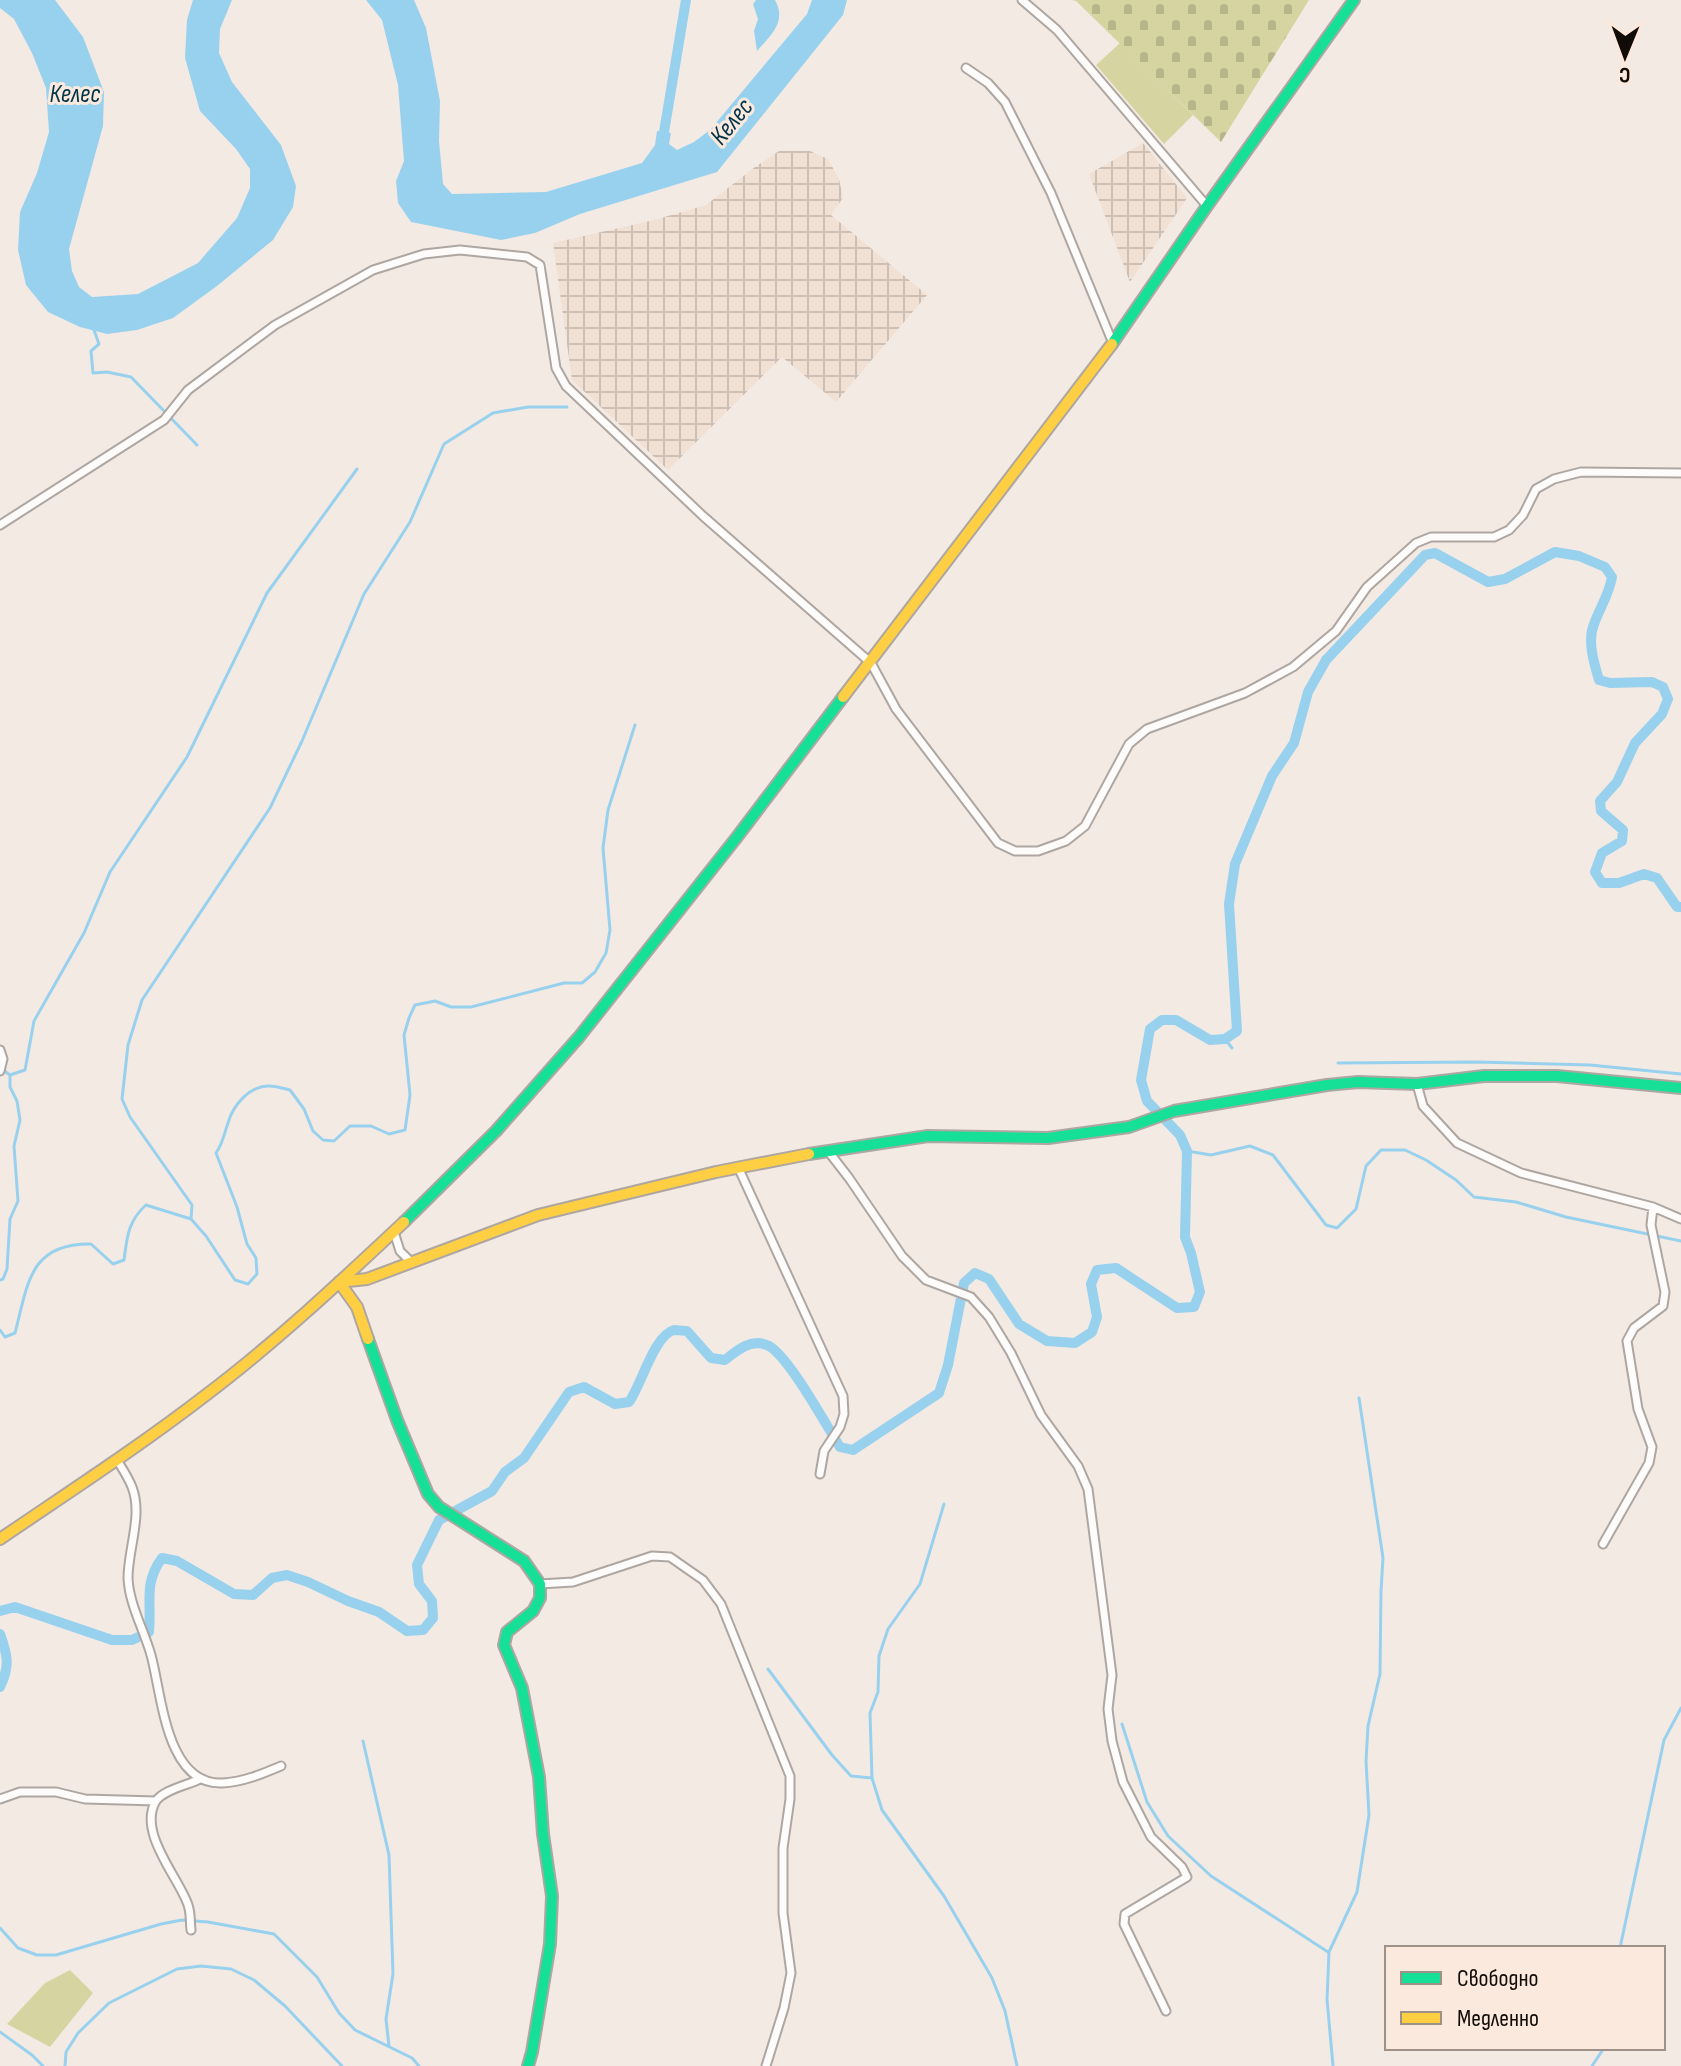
<svg xmlns="http://www.w3.org/2000/svg" width="1681" height="2066" viewBox="0 0 1681 2066" font-family="'Sofia Sans Condensed',sans-serif">
  <style>
    .industrial { fill: url(#industrial-grid) }
    .cemetery { fill: url(#cemetery-stones) }
    .garden { fill: #d6d5a2 }
    .water { fill: #98d1ee }
    .lines { fill: none; stroke-linecap: round; stroke-linejoin: round }
    .stream { stroke: #98d1ee; stroke-width: 3 }
    .canal { stroke: #98d1ee; stroke-width: 10 }
    .street-casing { stroke: #aea6a1; stroke-width: 11 }
    .fast-casing { stroke: #aea6a1; stroke-width: 14 }
    .slow-casing { stroke: #aea6a1; stroke-width: 14 }
    .street { stroke: #fdfcfb; stroke-width: 7 }
    .fast { stroke: #16e098; stroke-width: 10 }
    .slow { stroke: #ffcf43; stroke-width: 10 }
    .labels { text-anchor: middle; dominant-baseline: central; stroke-width: 6; stroke-linejoin: round; paint-order: stroke }
    .water-label { font-size: 26px; font-style: italic; fill: #00344a; stroke: #fbe9dd }
  </style>
  <defs>
    <pattern id="industrial-grid" width="8" height="8" patternUnits="userSpaceOnUse" patternTransform="scale(2)"><rect width="8" height="8" fill="#f1e0d4"/><path d="M0 4h8M4 0v8" fill="none" stroke="#cebfb4"/></pattern>
    <pattern id="cemetery-stones" width="16" height="16" patternUnits="userSpaceOnUse" patternTransform="scale(2)"><rect width="16" height="16" fill="#d6d5a2"/><path d="M2 7V4a2 2 0 0 1 4 0v3zM10 15v-3a2 2 0 0 1 4 0v3z" fill="#b7b68a"/></pattern>
  </defs>
  <rect width="100%" height="100%" fill="#f4eae4"/>
  <path class="industrial" d="M1143 143 1187 198 1130 282 1089 174Z
    M779 151H810L828 159 839 179 843 198 831 215 927 295 836 402 782 357 668 470 572 380 553 243 654 220 706 205 755 167Z"/>
  <path class="cemetery" d="M1072 0H1309L1221 142 1076 1Z"/>
  <path class="garden" d="M1120 43 1193 115 1164 144 1096 65Z
    M70 1970 93 1993 50 2047 7 2024 45 1983Z"/>
  <path class="water" d="M0 0H55L83 37 104 92 103 126 69 249 72 271 79 287 92 297 138 294 198 263 237 218 250 188V169L236 149 200 111 185 58 187 20 193 0H232L220 29 219 53 232 82 281 145 296 186 293 207 273 240 217 286 173 318 137 330 107 334 80 327 48 312 26 285 18 250 20 212 37 173 49 132 46 88 32 53 14 19 0 8Z
    M366 0H414L426 28 440 101 439 141 443 184 452 194 546 192 642 163 655 145 657 131 671 133 669 144 677 150 694 142 710 130 807 14 812 0H847L843 15 717 172 580 214 535 233 501 240 411 222 398 203 396 181 404 161 398 85 382 20Z
    M756 0H775C787 22 771 35 757 51L754 31 758 19 753 4Z"/>
  <g class="lines">
    <path class="stream" d="M94 330 99 344 91 351 93 373 107 372 131 377 197 445
      M1225 1039 1232 1048
      M1338 1063 1477 1062 1590 1065 1681 1074
      M10 1075 25 1070 34 1021 84 933 110 872 187 757 267 593 357 469
      M1187 1151 1211 1155 1250 1146 1273 1155 1326 1225 1337 1228 1356 1209 1366 1166 1381 1150H1405L1426 1160 1456 1180 1474 1197 1516 1202 1566 1217 1681 1241
      M191 1219 192 1205 130 1117 122 1099 128 1045 142 1000 270 808 302 741 364 594 410 522 444 444 493 413 528 407H567
      M0 1280 3 1279 7 1269 10 1219 18 1201 14 1146 20 1120 17 1101 10 1087V1075L3 1070
      M0 1330 5 1337 15 1333C28 1284 29 1243 91 1244L113 1264 124 1260C127 1237 128 1221 146 1205L191 1219 206 1236 235 1280 248 1284 257 1274 256 1258 247 1244 237 1207 216 1153C223 1143 224 1134 228 1123 233 1105 250 1085 270 1086 276 1086 284 1089 290 1090L304 1109 313 1131 323 1140 334 1141 350 1126H371L389 1134 405 1130 410 1095 404 1035 409 1018 415 1005 435 1001 451 1007H471L564 983H582L595 972 606 953 610 930 603 848 608 810 635 725
      M944 1504 920 1584 888 1629 879 1656 878 1692 870 1713 872 1778 882 1810 944 1896 992 1978 1005 2011 1017 2066
      M768 1669 832 1755 851 1776 872 1778
      M1122 1724 1147 1802 1168 1836 1211 1876 1328 1952
      M363 1741 389 1855 393 1974 386 2019 389 2046
      M0 1928 18 1948 37 1955H56L161 1924 182 1920 208 1922 274 1934 317 1977 339 2013 355 2030 412 2058 419 2066
      M1620 1948 1664 1740 1681 1708
      M0 2032 32 2055 43 2066
      M65 2066 66 2052 78 2033 109 2003 177 1969 201 1966 231 1969 254 1980 285 2006 342 2066
      M1333 2066 1327 1999 1329 1952 1357 1892 1369 1815 1366 1761 1368 1726 1380 1674 1381 1591 1383 1558 1359 1398
      M1592 2066 1604 2048"/>
    <path class="canal" d="M662 144 686 0
      M0 1611 15 1607 112 1640H132L149 1632C152 1602 143 1584 162 1558L177 1561 234 1594 253 1595 272 1578 287 1575 308 1582 348 1601 379 1612 407 1631 423 1630 433 1618 432 1601 419 1584 417 1565 439 1520 492 1491 505 1472 524 1458 569 1392 584 1387 615 1404 629 1402C641 1386 654 1335 674 1330 675 1330 685 1331 687 1331L711 1358 725 1360C736 1351 752 1337 769 1346 789 1357 826 1425 840 1447L853 1450 939 1393 948 1365 964 1283 975 1273 989 1279 1019 1324 1047 1341 1075 1343 1092 1332 1097 1317 1091 1284 1097 1270 1116 1268 1177 1308 1194 1307 1200 1292 1191 1253 1185 1237 1187 1151 1180 1135 1147 1101 1141 1080 1150 1029 1162 1020H1176L1210 1040 1225 1039 1237 1031 1229 904 1235 864 1272 776 1294 743 1308 692 1326 660 1425 555 1435 553 1488 582 1505 579 1555 552 1579 556 1605 567 1612 577C1609 595 1600 607 1594 624 1587 641 1594 663 1599 680L1610 683 1652 682 1663 687 1668 699 1662 714 1635 743 1617 782 1600 801 1601 811 1623 830 1622 841 1602 853 1595 872 1602 883H1619L1644 874 1657 878 1677 907H1681
      M0 1634C8 1656 10 1666 0 1687"/>
    <defs>
      <path id="street" d="M1022 0 1057 30 1207 206
        M966 68 988 83 1005 102 1051 193 1112 341
        M0 525 164 420 188 390 275 325 373 270 424 254 460 250 527 257 540 265 556 368 566 386 703 516 871 663 896 709 998 843 1015 851H1038L1066 841 1085 826 1129 744 1147 729 1245 693 1293 667 1336 631 1367 587 1416 543 1431 537H1494L1509 530 1523 515 1536 489 1554 479 1581 472 1681 473
        M0 1050 3 1059 0 1071
        M1417 1084 1423 1106 1457 1143 1521 1173 1653 1207 1681 1219
        M828 1151 849 1178 902 1256 926 1280 971 1297 989 1317 1011 1353 1041 1415 1078 1466 1088 1489 1112 1675 1108 1709 1112 1741 1123 1782 1151 1837 1182 1867 1187 1877 1125 1914 1124 1924 1166 2011
        M738 1167 843 1396 844 1414 840 1427 824 1451 820 1474
        M394 1232 400 1251 412 1263
        M117 1460C122 1468 128 1477 132 1487 143 1515 128 1549 128 1578 129 1604 144 1630 151 1655 162 1695 166 1785 222 1783 243 1782 262 1774 281 1766
        M1603 1544 1649 1463 1652 1447 1638 1409 1627 1341 1634 1328 1663 1306 1665 1292 1651 1225 1653 1207
        M540 1584 573 1582 652 1556 670 1557 703 1580 721 1604 790 1776V1799L783 1848V1913L791 1973 784 2008 766 2066
        M0 1799 20 1792H56L85 1799 156 1801
        M191 1930C190 1922 191 1913 188 1905 179 1878 137 1832 156 1801 163 1790 188 1785 200 1779"/>
      <path id="fast" d="M1112 344 1207 206 1354 0
        M809 1154 928 1136 1048 1138 1129 1127 1174 1111 1327 1085 1358 1082 1417 1084 1484 1076H1557L1681 1088
        M404 1222 496 1131 579 1037 737 837 843 697
        M368 1339 397 1420 428 1494 439 1507 524 1561 540 1584V1598L533 1611 507 1632 504 1645 522 1688 539 1777 543 1834 552 1896 550 1944 532 2052 528 2066"/>
      <path id="slow" d="M843 697 1112 344
        M368 1339 357 1307 339 1282 367 1279 538 1215 716 1172 809 1154
        M0 1539C69 1492 140 1446 206 1395 276 1342 340 1282 404 1222"/>
    </defs>
    <use href="#street" class="street-casing"/>
    <use href="#fast" class="fast-casing"/>
    <use href="#slow" class="slow-casing"/>
    <use href="#street" class="street"/>
    <use href="#fast" class="fast"/>
    <use href="#slow" class="slow"/>
  </g>
  <g class="labels">
    <g class="water-label">
      <text x="75" y="94">Келес</text>
      <text transform="translate(732 122) rotate(-51)">Келес</text>
    </g>
  </g>
  <rect x="1385" y="1946" width="280" height="104" fill="#fbe9dd" stroke="#9d9188" stroke-width="2"/>
  <rect x="1401" y="1972" width="40" height="12" fill="#16e098" stroke="#9d9188" stroke-width="2"/>
  <text x="1457" y="1986" font-size="24" fill="#110c08">Свободно</text>
  <rect x="1401" y="2012" width="40" height="12" fill="#ffcf43" stroke="#9d9188" stroke-width="2"/>
  <text x="1457" y="2026" font-size="24" fill="#110c08">Медленно</text>
  <g transform="translate(1625 56) rotate(181)" stroke="#fbe9dd" stroke-width="6" paint-order="stroke">
  <path d="M0-6L14 30L0 20L-14 30Z" fill="#110c08"/>
  <text y="-12" font-size="22" font-weight="bold" text-anchor="middle" fill="#110c08">С</text>
  </g>
</svg>
